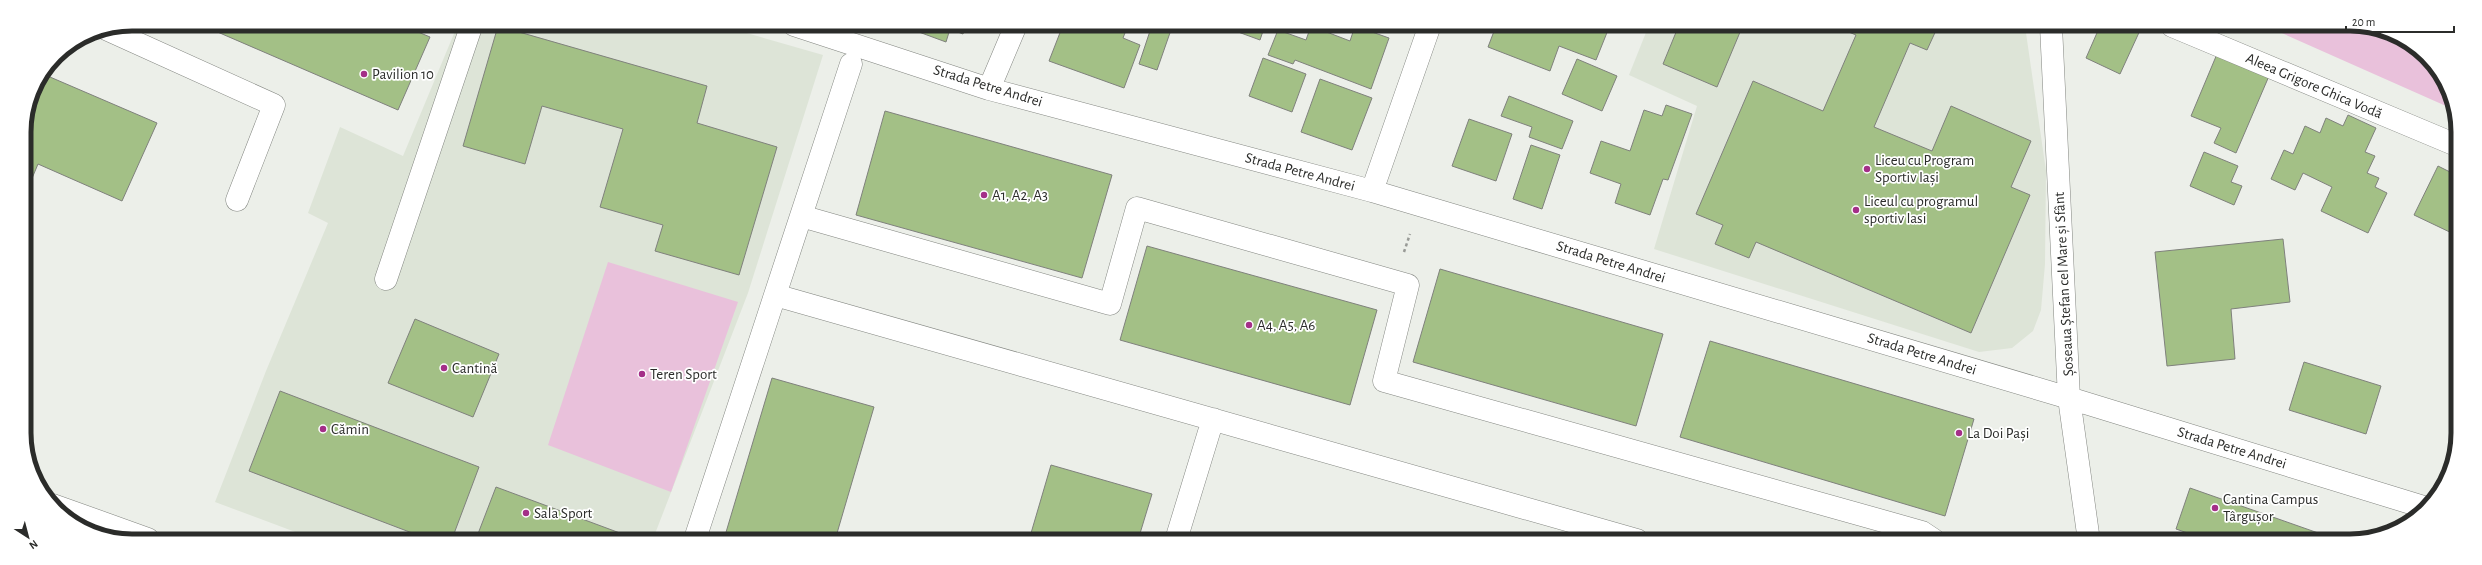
<svg xmlns="http://www.w3.org/2000/svg" width="2482" height="565" viewBox="0 0 2482 565" font-family="'Alegreya Sans',sans-serif">
  <style>
    .built { fill: #dde4d7 }
    .green { fill: #e9c1db }
    .building { fill: #a3c086; stroke: #7f817c }
    .lines { fill: none; stroke-linecap: round; stroke-linejoin: round }
    .minor-casing { stroke: #838681; stroke-width: 23 }
    .path { stroke: #989a96; stroke-width: 2.5; stroke-dasharray: 3 3; stroke-linecap: butt }
    .minor { stroke: #fff; stroke-width: 22 }
    .poi-dot { fill: #a42f88; stroke: #fff; stroke-width: 1.5 }
    .labels { text-anchor: middle; dominant-baseline: central; stroke-width: 3.5; stroke-linejoin: round; paint-order: stroke }
    .poi-label { font-size: 15px; fill: #2b2c2a; stroke: #fff; text-anchor: start }
    .street-label { font-size: 15px; fill: #2b2c2a; stroke: #fff }
    .rim { fill: none; stroke: #2b2c2a; stroke-width: 5 }
  </style>
  <rect width="100%" height="100%" fill="#ecefe9"/>
  <path class="built" d="M458 24 719 25 823 55 748 293 653 539H314L215 502 266 371 328 223 308 213 340 127 403 156Z
    M1649 25 2025 26 2046 171 2045 264 2041 310 2033 331 2012 348 1979 352 1654 249 1697 106 1629 75Z"/>
  <path class="green" d="M2266 26H2371L2427 56 2455 110Z
    M608 262 738 302 671 492 548 445Z"/>
  <path class="building" d="M199 24H399L430 37 398 110Z
    M909 25H966L963 34 950 29 946 42 908 28Z
    M1063 25H1128L1123 38 1140 45 1124 88 1049 61Z
    M1152 25 1172 27 1157 70 1139 64Z
    M1219 25H1265L1260 40Z
    M1493 25H1610L1596 60 1559 46 1550 71 1488 47 1496 26Z
    M1679 25H1743L1717 87 1663 64Z
    M498 26 707 86 697 123 777 147 739 275 655 251 663 225 600 207 623 129 542 106 525 164 463 146Z
    M1311 26 1350 41 1355 26 1389 38 1371 89 1295 60 1293 64 1268 55 1278 30 1306 40Z
    M1834 26H1938L1927 50 1910 43 1874 127 1932 151 1951 106 2031 141 2011 187 2030 195 1971 333 1756 242 1749 258 1715 244 1723 225 1696 214 1753 81 1823 111 1856 35Z
    M2100 26H2142L2120 74 2086 58Z
    M2217 54 2269 76 2236 153 2214 143 2221 128 2191 116Z
    M1263 58 1306 74 1292 112 1249 96Z
    M1577 59 1617 76 1602 111 1562 94Z
    M43 74 157 123 122 201 38 164 25 195 24 125 32 90Z
    M1320 79 1372 98 1352 150 1301 132Z
    M1509 96 1573 121 1562 149 1529 137 1532 127 1501 116Z
    M1666 105 1692 114 1668 180 1663 179 1650 215 1615 203 1621 184 1590 173 1601 141 1630 151 1644 110 1662 116Z
    M885 111 1112 175 1082 278 856 215Z
    M2348 115 2376 128 2365 152 2375 156 2367 173 2379 178 2375 187 2387 193 2368 233 2321 211 2332 187 2303 173 2295 190 2271 179 2284 150 2293 154 2305 126 2320 133 2326 118 2343 126Z
    M1469 119 1512 134 1496 181 1452 166Z
    M1531 145 1560 155 1542 209 1513 199Z
    M2204 152 2238 166 2231 182 2242 186 2234 205 2190 186Z
    M2438 166 2456 175V235L2414 215Z
    M2283 239 2290 302 2231 309 2235 359 2167 366 2155 252Z
    M1147 246 1377 310 1350 405 1120 340Z
    M1440 269 1663 334 1636 426 1413 362Z
    M415 319 499 354 473 417 388 383Z
    M1710 341 1974 419 1945 516 1680 437Z
    M2304 362 2381 386 2366 434 2289 410Z
    M772 378 874 407 835 540 724 539Z
    M280 391 479 467 452 539H428L249 471Z
    M2456 433V454L2454 459 2448 457Z
    M1051 465 1152 494 1138 540H1029Z
    M496 487 636 539H476Z
    M2190 488 2341 541H2211L2176 529Z"/>
  <g class="lines">
    <defs>
      <path id="minor" d="M794 25 989 89 1372 191 2069 398 2427 508
        M2051 26 2069 398 2089 541
        M2172 26 2456 145
        M106 29 274 105 237 200
        M989 89 1016 25
        M1372 191 1430 25
        M801 216 1110 304 1137 208 1408 285 1384 381 1922 532 1934 540
        M386 279 472 24
        M775 295 851 64
        M53 505 148 539
        M695 539 775 295 1637 540
        M1176 540 1213 419"/>
    </defs>
    <use href="#minor" class="minor-casing"/>
    <path class="path" d="M1404 252 1410 234"/>
    <use href="#minor" class="minor"/>
  </g>
  <g class="poi-dot">
    <circle cx="364" cy="74" r="4"/>
    <circle cx="1867" cy="169" r="4"/>
    <circle cx="984" cy="195" r="4"/>
    <circle cx="1856" cy="210" r="4"/>
    <circle cx="1249" cy="325" r="4"/>
    <circle cx="444" cy="368" r="4"/>
    <circle cx="642" cy="374" r="4"/>
    <circle cx="323" cy="429" r="4"/>
    <circle cx="1959" cy="433" r="4"/>
    <circle cx="2215" cy="508" r="4"/>
    <circle cx="526" cy="513" r="4"/>
  </g>
  <g class="labels">
    <g class="poi-label">
      <text x="372" y="74">Pavilion 10</text>
      <text x="1875" y="160">Liceu cu Program<tspan x="1875" dy="17">Sportiv Iași</tspan></text>
      <text x="992" y="195">A1, A2, A3</text>
      <text x="1864" y="201">Liceul cu programul<tspan x="1864" dy="17">sportiv Iasi</tspan></text>
      <text x="1257" y="325">A4, A5, A6</text>
      <text x="452" y="368">Cantină</text>
      <text x="650" y="374">Teren Sport</text>
      <text x="331" y="429">Cămin</text>
      <text x="1967" y="433">La Doi Pași</text>
      <text x="2223" y="499">Cantina Campus<tspan x="2223" dy="17">Târgușor</tspan></text>
      <text x="534" y="513">Sala Sport</text>
    </g>
    <g class="street-label">
      <text transform="translate(988 86) rotate(17)">Strada Petre Andrei</text>
      <text transform="translate(2314 86) rotate(23)">Aleea Grigore Ghica Vodă</text>
      <text transform="translate(1300 172) rotate(15)">Strada Petre Andrei</text>
      <text transform="translate(1611 262) rotate(17)">Strada Petre Andrei</text>
      <text transform="translate(2064 284) rotate(-93)">Șoseaua Ștefan cel Mare și Sfânt</text>
      <text transform="translate(1922 354) rotate(17)">Strada Petre Andrei</text>
      <text transform="translate(2232 448) rotate(17)">Strada Petre Andrei</text>
    </g>
  </g>
  <path d="M0 0H2482V565H0ZM132 31H2350A101 101 0 0 1 2451 132V433A101 101 0 0 1 2350 534H132A101 101 0 0 1 31 433V132A101 101 0 0 1 132 31Z" fill="#fff" fill-rule="evenodd"/>
  <path class="rim" d="M132 31H2350A101 101 0 0 1 2451 132V433A101 101 0 0 1 2350 534H132A101 101 0 0 1 31 433V132A101 101 0 0 1 132 31Z"/>
  <g transform="translate(28 537) rotate(144)" stroke="#ffffff" stroke-width="3" paint-order="stroke">
  <path d="M0-3L7 15L0 10L-7 15Z" fill="#2b2c2a"/>
  <text y="-6" font-size="11" font-weight="bold" text-anchor="middle" fill="#2b2c2a">N</text>
  </g>
  <path d="M2346 26v6h108v-6" fill="none" stroke="#2b2c2a" stroke-width="2"/>
  <text x="2352" y="26" font-size="12" fill="#2b2c2a" stroke="#ffffff" stroke-width="3" paint-order="stroke">20 m</text>
</svg>
